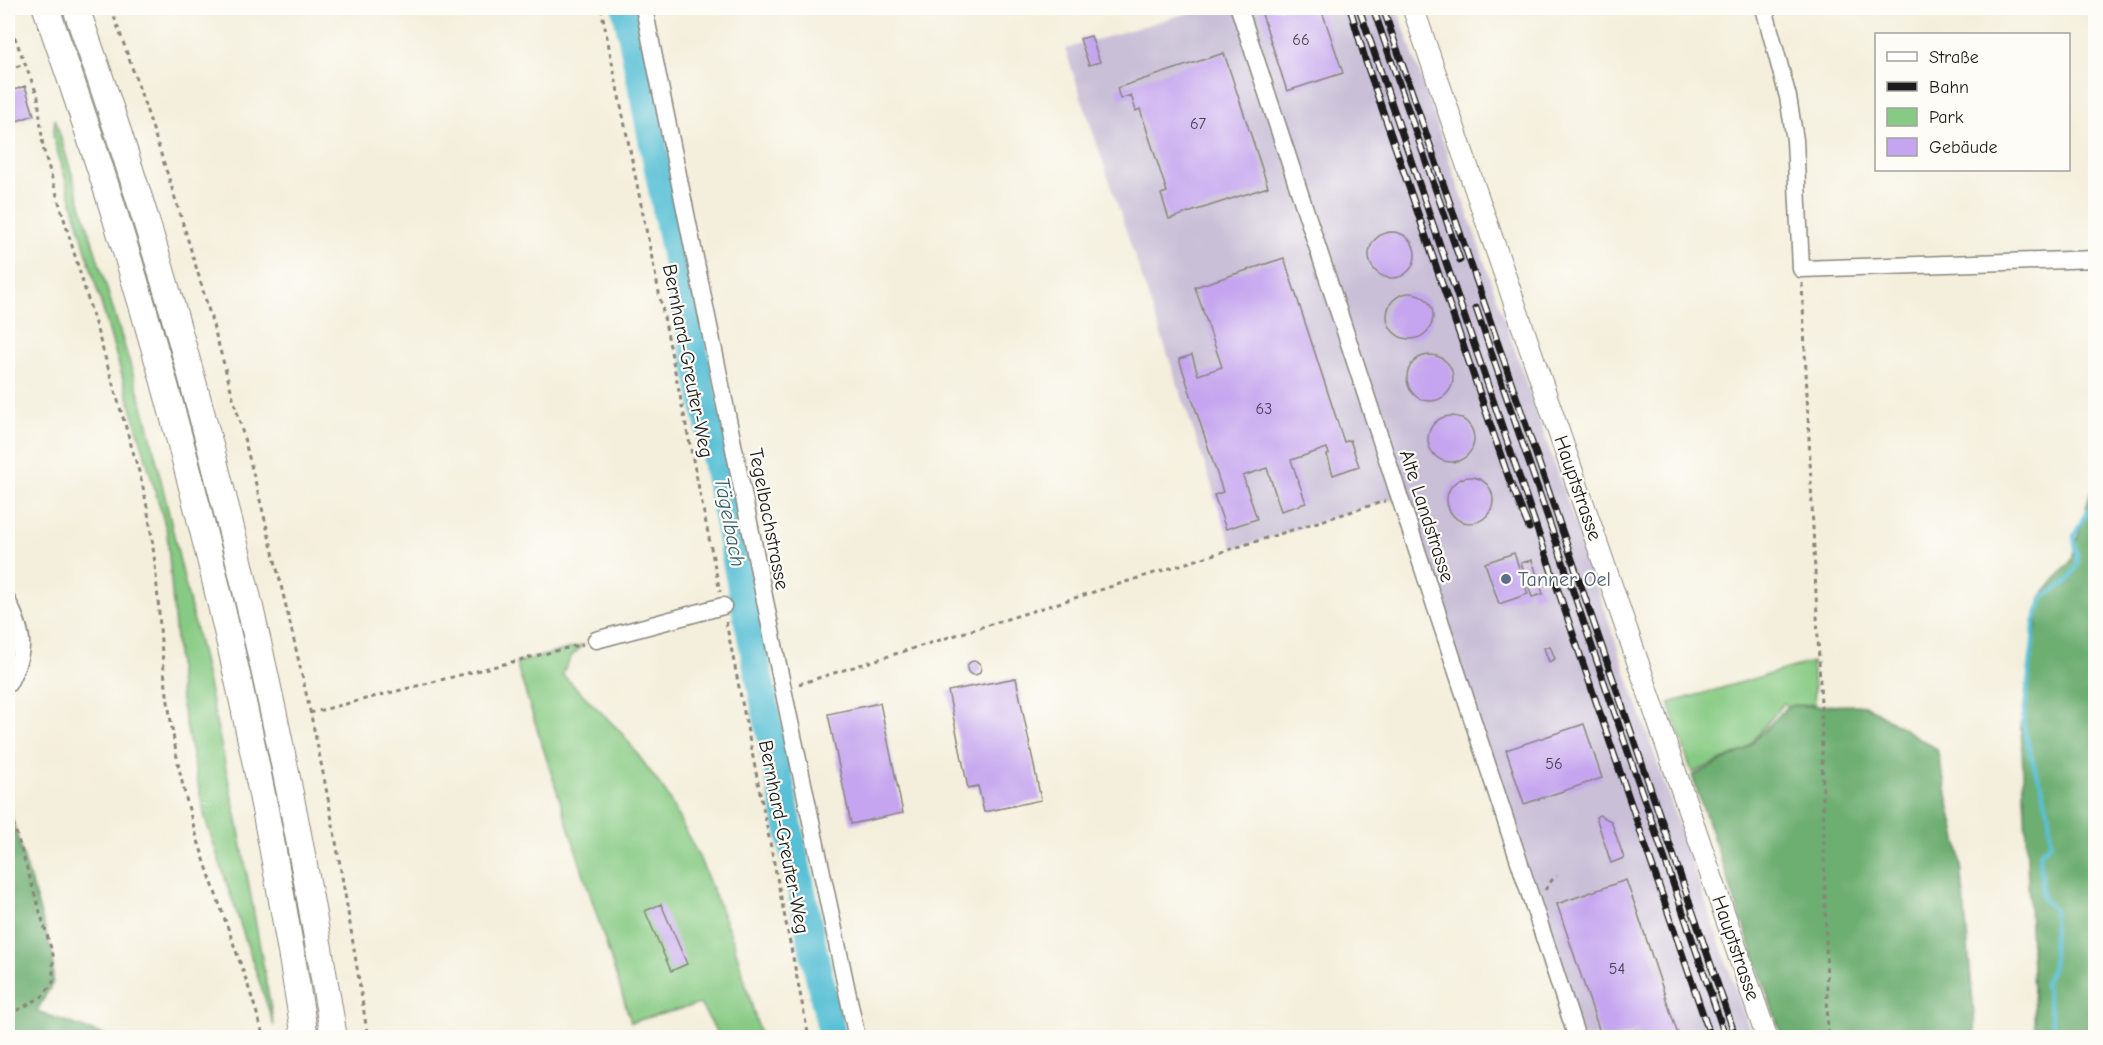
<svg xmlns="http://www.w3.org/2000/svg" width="2103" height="1045" viewBox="0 0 2103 1045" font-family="'Comic Neue',sans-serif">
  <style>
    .industrial { fill: #c9bfd7 }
    .green { fill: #87ca83; stroke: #527350; stroke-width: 1.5 }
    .forest { fill: #6dae71; stroke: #446546; stroke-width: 1.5 }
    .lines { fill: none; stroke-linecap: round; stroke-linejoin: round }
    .stream { stroke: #58c0d5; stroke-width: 4.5 }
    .river { stroke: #58c0d5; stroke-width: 28 }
    .building { fill: #c5a5ef }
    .minor-casing { stroke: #88867c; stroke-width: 19 }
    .major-casing { stroke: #88867c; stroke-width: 23 }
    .highway-casing { stroke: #88867c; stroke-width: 28 }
    .path { stroke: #88867c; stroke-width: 3; stroke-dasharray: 4.5 4.5; stroke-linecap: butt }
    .minor { stroke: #fff; stroke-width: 16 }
    .major { stroke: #fff; stroke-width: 21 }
    .highway { stroke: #fff; stroke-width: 26 }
    .rail-casing { stroke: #1c1c1c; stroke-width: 7 }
    .rail { stroke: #fdfcf7; stroke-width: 4.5; stroke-dasharray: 14; stroke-linecap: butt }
    .service-dot { fill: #5c6f8a; stroke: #fdfcf7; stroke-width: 2 }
    .labels { text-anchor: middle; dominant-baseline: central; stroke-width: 4.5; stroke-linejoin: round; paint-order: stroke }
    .number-label { font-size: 16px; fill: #463e51 }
    .street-label { font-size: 20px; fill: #1c1c1c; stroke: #fdfcf7 }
    .service-label { font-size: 20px; fill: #4e5e75; stroke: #fdfcf7; text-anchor: start }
    .water-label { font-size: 21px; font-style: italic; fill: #345e66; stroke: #fdfcf7 }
  </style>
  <rect width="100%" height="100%" fill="#fdfcf7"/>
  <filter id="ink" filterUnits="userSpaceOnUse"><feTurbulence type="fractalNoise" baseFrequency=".0167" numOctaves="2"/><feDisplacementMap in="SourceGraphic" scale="12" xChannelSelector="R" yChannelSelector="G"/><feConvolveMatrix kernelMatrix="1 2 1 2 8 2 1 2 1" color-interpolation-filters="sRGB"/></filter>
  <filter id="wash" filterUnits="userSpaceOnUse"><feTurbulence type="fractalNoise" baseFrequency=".008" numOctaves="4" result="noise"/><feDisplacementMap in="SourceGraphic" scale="24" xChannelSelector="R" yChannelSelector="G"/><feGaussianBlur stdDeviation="1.35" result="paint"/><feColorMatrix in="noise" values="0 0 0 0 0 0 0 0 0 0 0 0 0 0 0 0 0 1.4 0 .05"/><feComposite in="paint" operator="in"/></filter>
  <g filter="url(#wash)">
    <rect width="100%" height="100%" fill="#f4efdc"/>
    <path class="industrial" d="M1205 8H1397L1752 1037H1577L1399 497 1233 549 1065 49Z"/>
    <path class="green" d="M55 119 147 420 203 660 239 830 274 1026 205 818 181 701 167 532 53 136Z
      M583 645 572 656 562 674 622 733 666 793 700 859 733 940 761 1037H720L700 1004 631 1022 516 663Z
      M1812 662 1815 704 1788 706 1784 703 1745 750 1692 773 1669 703Z"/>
    <path class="forest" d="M2095 477V1037H2035L2021 726 2041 597 2071 561Z
      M1865 705 1937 749 1960 853 1976 1037H1782L1692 776 1744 751 1788 706Z
      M8 806 53 955V982L37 1011 110 1037H8Z"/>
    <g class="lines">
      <path class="stream" d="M2056 1038 2045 984 2053 965 2054 910 2043 899 2040 853 2051 844 2049 816 2042 786 2035 769 2023 725 2033 643 2034 623 2043 598 2067 582 2078 565 2074 536 2096 495"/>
      <path class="river" d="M626 8 814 953 833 1038"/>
    </g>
    <g id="blocks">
      <path class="building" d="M1260 8H1321L1343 73 1287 91Z
        M1091 36 1100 62 1089 65 1080 39Z
        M1224 53 1268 187 1169 219 1161 194 1167 192 1140 109 1136 111 1131 95 1120 99 1117 88Z
        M25 86 34 115 8 124V92Z
        M1369 255a23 23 0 1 1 46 0a23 23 0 1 1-46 0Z
        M1284 258 1344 442 1350 440 1359 466 1333 475 1327 455 1329 454 1327 448 1291 460 1306 503 1281 511 1267 468 1243 476 1257 519 1226 529 1214 495 1223 492 1179 359 1192 355 1198 375 1222 367 1195 287Z
        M1387 316a23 23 0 1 1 46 0a23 23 0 1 1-46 0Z
        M1407 378a23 23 0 1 1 46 0a23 23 0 1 1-46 0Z
        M1428 439a23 23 0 1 1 46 0a23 23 0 1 1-46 0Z
        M1447 500a23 23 0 1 1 46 0a23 23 0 1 1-46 0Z
        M1514 553 1528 594 1499 604 1485 563Z
        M1532 560 1543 594 1532 597 1521 563Z
        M1550 646 1555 659 1549 662 1544 648Z
        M967 668a7 7 0 1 1 14 0a7 7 0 1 1-14 0Z
        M1016 678 1041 800 984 812 978 786 968 788 948 691Z
        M880 703 903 813 851 824 828 714Z
        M1584 724 1602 778 1524 804 1506 750Z
        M1599 815 1611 821 1624 858 1611 863 1596 817Z
        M1626 880 1636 908 1679 1038H1639L1637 1030 1614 1038H1602L1557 904Z
        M661 904 687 964 671 971 645 911Z"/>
    </g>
  </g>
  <g filter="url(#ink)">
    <use href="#blocks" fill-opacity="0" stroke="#88867c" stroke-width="1.5"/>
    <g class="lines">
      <defs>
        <path id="minor" d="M644 8 783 689 857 1038
          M1239 8 1577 1038
          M1764 8 1788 97 1795 140 1801 269 2096 259
          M8 602C25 637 26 650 8 684
          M596 640 723 606"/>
        <path id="major" d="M1413 8 1767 1038"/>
        <path id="highway" d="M46 8C164 341 251 688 305 1038
          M76 8C194 342 278 688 334 1038"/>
      </defs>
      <use href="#minor" class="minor-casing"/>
      <use href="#major" class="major-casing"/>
      <use href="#highway" class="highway-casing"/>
      <path class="path" d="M111 8C194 237 257 473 310 711 334 819 351 929 368 1038
        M601 8 720 592
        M8 20 38 97 43 148 140 475C154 530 157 585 161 642 165 684 171 726 179 768 198 861 239 947 264 1038
        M8 71 25 63
        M1802 283 1821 705 1828 1038
        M726 622 809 1038
        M799 684 1385 501
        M310 713 583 644
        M8 806 53 955V982L43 996 18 1010 8 1011
        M1545 890 1552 880 1557 876"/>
      <use href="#minor" class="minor"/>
      <use href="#major" class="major"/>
      <use href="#highway" class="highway"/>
      <defs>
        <path id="rail" d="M1350 8 1366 62 1509 479 1529 528
          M1359 8 1711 1038
          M1373 8 1460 260
          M1383 8 1736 1038
          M1476 308 1726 1038"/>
      </defs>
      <use href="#rail" class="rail-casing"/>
      <use href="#rail" class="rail"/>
    </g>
  </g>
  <circle class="service-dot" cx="1506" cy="579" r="6"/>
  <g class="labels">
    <g class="number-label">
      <text x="1301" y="40">66</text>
      <text x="1198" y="124">67</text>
      <text x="1264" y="409">63</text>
      <text x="1554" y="764">56</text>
      <text x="1617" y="969">54</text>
    </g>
    <g class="street-label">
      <text transform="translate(688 361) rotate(79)">Bernhard-Greuter-Weg</text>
      <text transform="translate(1578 488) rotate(71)">Hauptstrasse</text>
      <text transform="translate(1427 516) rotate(72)">Alte Landstrasse</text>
      <text transform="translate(769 519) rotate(79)">Tegelbachstrasse</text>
      <text transform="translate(784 837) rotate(79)">Bernhard-Greuter-Weg</text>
      <text transform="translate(1736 948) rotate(71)">Hauptstrasse</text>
    </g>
    <g class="service-label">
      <text x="1518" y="579">Tanner Oel</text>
    </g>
    <g class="water-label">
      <text transform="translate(730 522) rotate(79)">Tägelbach</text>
    </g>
  </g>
  <rect width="2103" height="1045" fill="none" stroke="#fdfcf7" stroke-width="30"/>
  <rect x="1875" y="33" width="195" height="138" fill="#fdfcf7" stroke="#a3a29f" stroke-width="1.5"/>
  <rect x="1887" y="52" width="30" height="9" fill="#ffffff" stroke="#a3a29f" stroke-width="1.5"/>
  <text x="1929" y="63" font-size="18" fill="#1c1c1c">Straße</text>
  <rect x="1887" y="82" width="30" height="9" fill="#1c1c1c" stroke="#a3a29f" stroke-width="1.5"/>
  <text x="1929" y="93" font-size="18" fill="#1c1c1c">Bahn</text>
  <rect x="1887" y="108" width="30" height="18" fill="#87ca83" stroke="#a3a29f" stroke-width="1.5"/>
  <text x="1929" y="123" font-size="18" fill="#1c1c1c">Park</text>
  <rect x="1887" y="138" width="30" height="18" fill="#c5a5ef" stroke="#a3a29f" stroke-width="1.5"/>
  <text x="1929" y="153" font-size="18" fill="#1c1c1c">Gebäude</text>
</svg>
